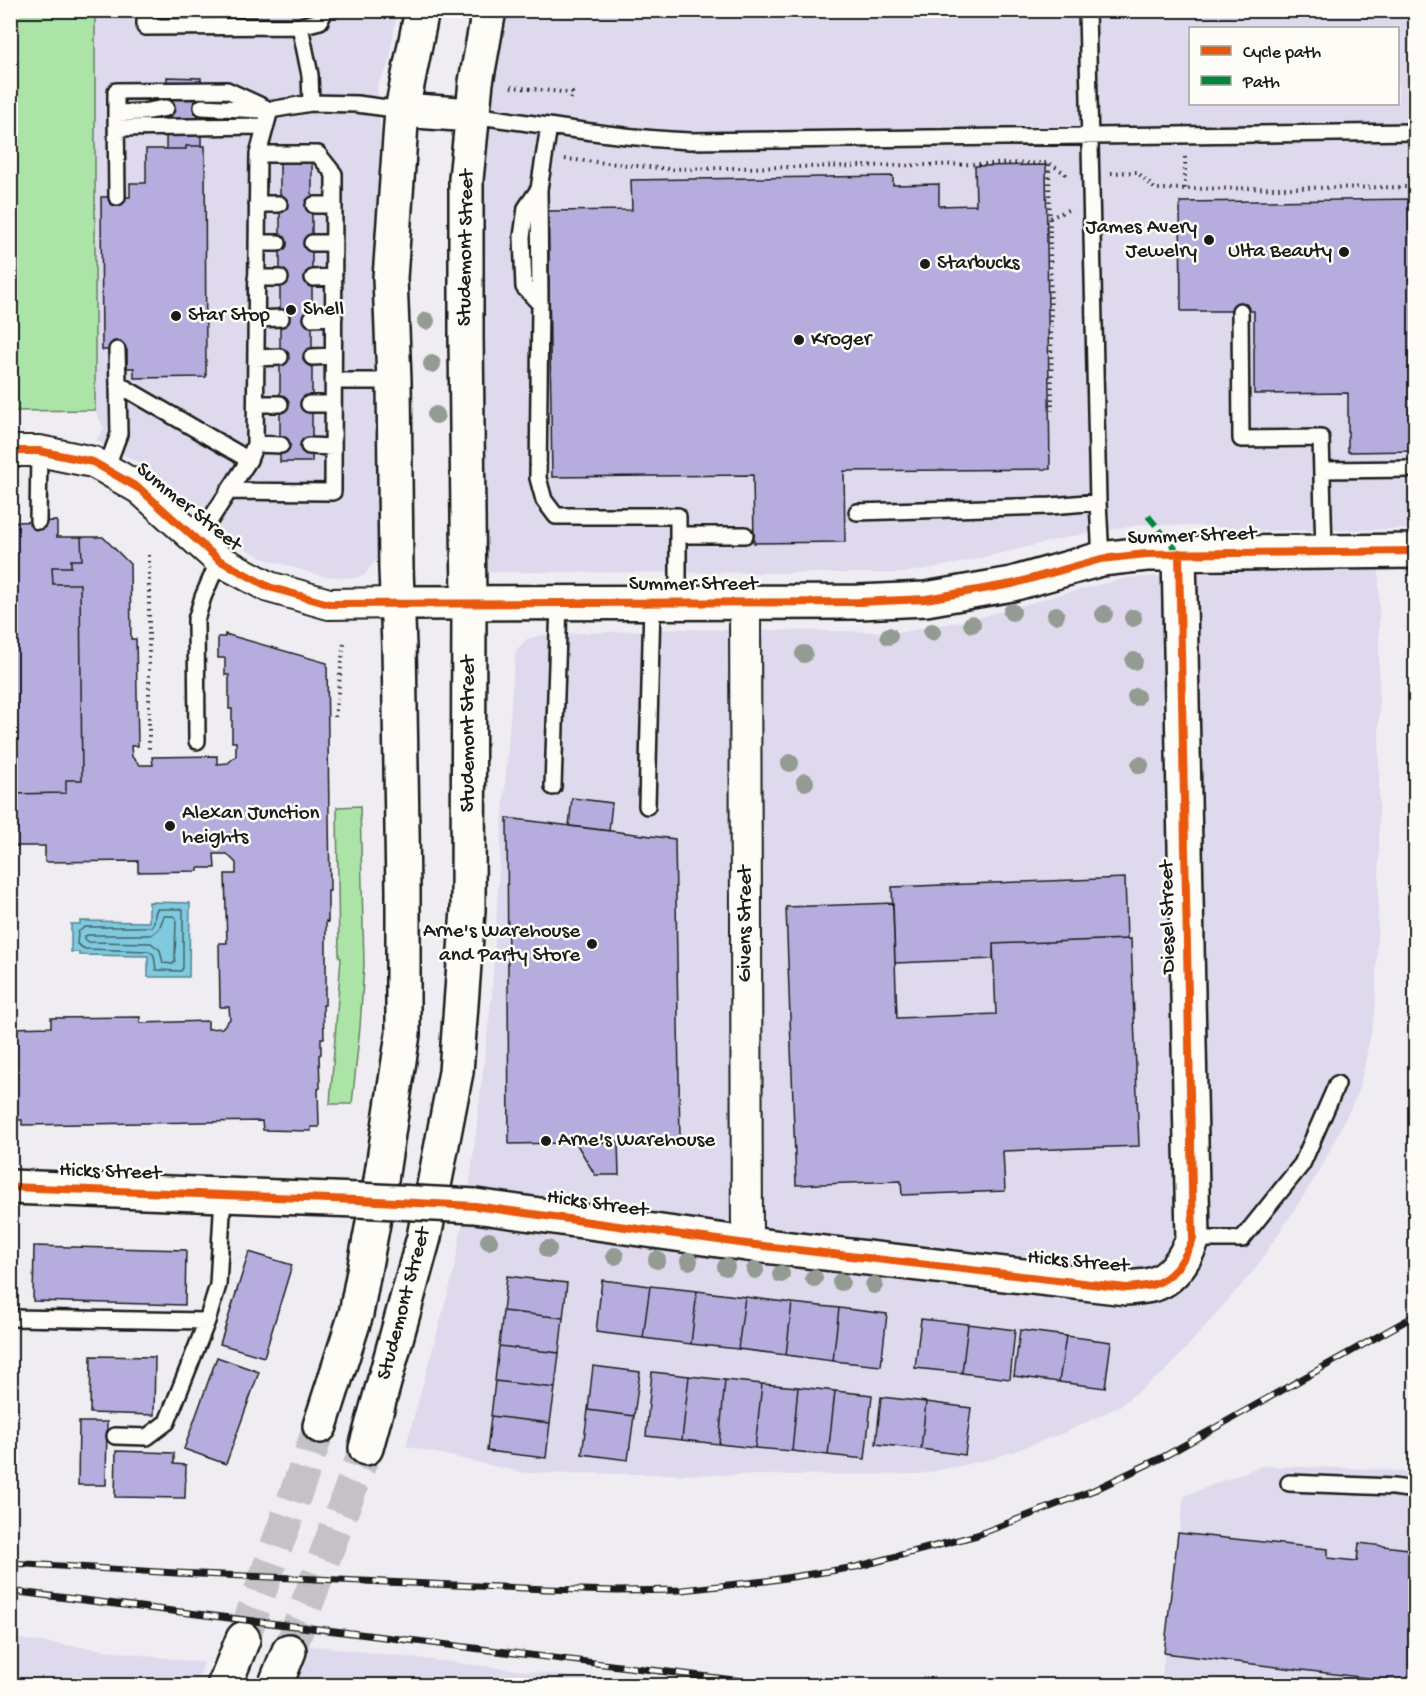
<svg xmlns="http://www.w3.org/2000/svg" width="1426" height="1696" viewBox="0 0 1426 1696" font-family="'Gochi Hand',sans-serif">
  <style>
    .built { fill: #ded9ec; fill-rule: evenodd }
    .green { fill: #ace4a8; stroke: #648062; stroke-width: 1.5 }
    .water { fill: #7fcadf; stroke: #578491; stroke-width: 1.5 }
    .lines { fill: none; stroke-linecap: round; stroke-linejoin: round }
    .shore { stroke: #44626a; stroke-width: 1.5 }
    .building { fill: #b6adde; stroke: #1c1c1c; stroke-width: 1.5 }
    .secondary-tunnel { stroke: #c5c2c7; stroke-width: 33; stroke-dasharray: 33 16; stroke-linecap: butt }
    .service-casing { stroke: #1c1c1c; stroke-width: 20 }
    .minor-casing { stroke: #1c1c1c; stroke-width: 34 }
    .tertiary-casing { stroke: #1c1c1c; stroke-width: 38 }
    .secondary-casing { stroke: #1c1c1c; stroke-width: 38 }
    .path { stroke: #1c1c1c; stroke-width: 4; stroke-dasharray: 1.5 4.5; stroke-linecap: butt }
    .service { stroke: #fdfcf7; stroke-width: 15 }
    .minor { stroke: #fdfcf7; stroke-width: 30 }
    .tertiary { stroke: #fdfcf7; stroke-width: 33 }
    .secondary { stroke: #fdfcf7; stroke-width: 33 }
    .rail-casing { stroke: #1c1c1c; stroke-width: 7 }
    .rail { stroke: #fdfcf7; stroke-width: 4.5; stroke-dasharray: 14; stroke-linecap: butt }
    .tertiary-bridge-casing { stroke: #1c1c1c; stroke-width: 38; stroke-linecap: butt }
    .tertiary-bridge { stroke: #fdfcf7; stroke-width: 33 }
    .quiet { stroke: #00873e; stroke-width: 6; stroke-dasharray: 12 6; stroke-linecap: butt }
    .cycleway-casing { stroke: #fdfcf7; stroke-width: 11 }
    .cycleway { stroke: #e8590c; stroke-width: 8 }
    .tree { fill: #939b93 }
    .poi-dot { fill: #1c1c1c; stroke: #fdfcf7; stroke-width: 2 }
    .labels { text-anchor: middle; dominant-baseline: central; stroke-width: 5; stroke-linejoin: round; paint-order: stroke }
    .poi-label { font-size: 21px; fill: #1c1c1c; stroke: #fdfcf7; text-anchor: start }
    .street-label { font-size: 21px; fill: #1c1c1c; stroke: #fdfcf7 }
  </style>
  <rect width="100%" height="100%" fill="#efecf2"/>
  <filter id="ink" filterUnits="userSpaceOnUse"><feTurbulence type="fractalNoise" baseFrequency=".0167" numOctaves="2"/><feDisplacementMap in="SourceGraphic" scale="12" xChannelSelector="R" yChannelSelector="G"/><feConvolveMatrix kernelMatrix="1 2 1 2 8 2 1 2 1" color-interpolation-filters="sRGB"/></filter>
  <g filter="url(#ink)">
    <path class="built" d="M95 11H397L389 64 377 85 381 138 376 199 380 548 377 558 364 576 350 578 322 576 265 559 240 546 165 480 141 464 96 440 104 429 95 410Z
      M505 11H1415V529L1249 531 1219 527 1145 524 1072 536 960 563 903 573 485 572 484 185 494 69ZM1190 28H1398V104H1190Z
      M1379 565V880L1375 1013 1359 1091 1319 1172 1256 1268 1168 1369 1118 1407 1066 1432 992 1459 920 1474 762 1475 525 1473 406 1446 453 1275 470 1183 492 994 499 870 513 678 516 651 527 639 541 635 680 629 903 632 974 619 1055 596 1127 578Z
      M1261 1466 1380 1469 1415 1473V1685L1181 1686 1161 1683 1184 1496Z
      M11 1638 204 1663 195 1685H11Z
      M305 1645 645 1685 289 1686Z"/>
    <path class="green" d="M10 11H95V410L11 411Z
      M360 806 364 964 360 1027 352 1104H330L341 958 339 957 337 807Z"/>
    <path class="water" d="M149 902 190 903 189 977H148V956L79 955V952H71V924H80V921L149 922Z"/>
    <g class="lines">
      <path class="shore" d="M157 909H181L183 910V968L181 971 156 970 154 955 149 951 85 949 77 944 78 932 85 927H151C157 922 153 915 157 909Z
        M164 916H173L176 918 175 961 173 964 163 963 160 950 151 943 89 942 85 939V936L88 935H151L159 929Z"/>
    </g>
    <path class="building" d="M167 77 201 78V146H186V149H166Z
      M186 146H205L206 377 134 378V368H127V350H102L101 197H130V183H146V149H186Z
      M280 161H312V462H280Z
      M1046 165 1050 469 844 471 845 542 754 543 753 475 552 477 548 211 632 210 631 180 893 176V185L939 184V206L976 205 975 166Z
      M1416 199V451L1348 452V393L1254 394V311H1181L1180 202Z
      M57 521V537H81L82 560H71V567H52L53 584H80L82 780H66V793L10 794V522Z
      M81 537H103L130 564 131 639H136L138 746H131L132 757 140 765H153L152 757 217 756V764L228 763 236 756V742H232V709H229V675H225V658H218V637H225V634L327 663 330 891H328V922L326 921V989H325V1005H323L324 1038H321V1054L319 1055 320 1088 318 1089 319 1127H311V1131L263 1130 262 1121 22 1125V1120H10V1028L51 1027V1018L140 1017V1023L208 1021V1029L222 1028 230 1019 229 1007H220L219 943H227L225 874H236V863L227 854H214L215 868H198V871L138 872V861L45 862V846H10V794L66 793V780H82L80 584H53L52 567H71V560H82Z
      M572 798 612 803 609 831 569 826Z
      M507 818 675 839 680 1141 509 1144Z
      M1125 878 1127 939 993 944V959L895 963 892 887Z
      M893 903 897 1018 996 1014 993 944 1131 939 1139 1146 1003 1151 1005 1191 902 1195 901 1181 796 1185 786 907Z
      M618 1142 619 1175H595L576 1143Z
      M34 1246 186 1250 185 1305 33 1301Z
      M249 1252 292 1265 264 1357 220 1344Z
      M507 1276 567 1283 563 1318 503 1311Z
      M602 1280 650 1286 643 1338 596 1332Z
      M650 1286 697 1291 691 1344 643 1338Z
      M697 1291 745 1297 738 1349 691 1344Z
      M745 1297 792 1303 786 1355 738 1349Z
      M792 1303 839 1308 833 1361 786 1355Z
      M839 1308 887 1314 881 1366 833 1361Z
      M503 1311 563 1318 559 1353 499 1346Z
      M921 1319 968 1324 962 1373 915 1368Z
      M968 1324 1015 1330 1010 1379 962 1373Z
      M1020 1330 1066 1336 1059 1382 1014 1376Z
      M1066 1336 1111 1342 1105 1388 1059 1382Z
      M499 1346 559 1353 555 1388 495 1381Z
      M91 1356 155 1357 154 1415 90 1413Z
      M217 1357 259 1372 226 1464 184 1449Z
      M593 1366 640 1372 634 1416 588 1410Z
      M652 1372 689 1376 682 1440 646 1436Z
      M689 1376 725 1380 719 1444 682 1440Z
      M725 1380 762 1384 755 1448 719 1444Z
      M495 1381 555 1388 550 1423 491 1416Z
      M762 1384 798 1387 792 1451 755 1448Z
      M798 1387 835 1391 828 1455 792 1451Z
      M835 1391 872 1395 865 1459 828 1455Z
      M881 1397 926 1402 921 1449 876 1444Z
      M926 1402 971 1408 965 1455 921 1449Z
      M588 1410 634 1416 628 1460 582 1454Z
      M491 1416 550 1423 546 1458 487 1451Z
      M79 1422H107L106 1485H78Z
      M116 1451 174 1453V1464L186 1465 185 1498 115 1497Z
      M1178 1533 1328 1549V1558L1357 1561 1359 1543 1416 1550V1684L1164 1653Z"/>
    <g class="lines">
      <path class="secondary-tunnel" d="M243 1639 320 1426
        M289 1651 366 1448"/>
      <defs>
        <path id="service" d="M145 10V27L300 26 320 21 325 10
          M1087 10 1098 502 1101 559
          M300 26 310 75 311 103 357 104 402 110
          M202 107 261 110
          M116 113V91L227 90 270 110
          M472 115C545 125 617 138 690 141L1416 132
          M549 126 539 189 526 208 522 237 524 287 540 304 538 478 544 500 556 516H678V603
          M116 128 265 126
          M539 189 540 304
          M117 197 116 113 143 112 166 108
          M257 204H279
          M314 205H334
          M257 243H278
          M312 243H334
          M256 278H280
          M313 278 334 277
          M1240 311 1241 439 1321 438 1324 552
          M312 318 334 317
          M256 319 281 318
          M117 350 118 384
          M312 357 333 356
          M256 358 280 357
          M333 381H394
          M256 404H280
          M309 404H333
          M255 444 281 445
          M309 446 333 447
          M106 469 119 434 118 384 249 460
          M1322 470 1416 469
          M228 491 333 492 334 174 318 154H258
          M857 512 1051 506 1098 502
          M38 521 39 451
          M678 535H745
          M197 540 249 460 255 444 258 154 270 110 311 103
          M197 741 196 620 203 597 219 560
          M553 787 559 603
          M647 806 652 603
          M1193 1239H1242L1302 1164 1337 1084
          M10 1318 207 1321
          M115 1436 147 1437 167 1422 207 1321 218 1285 223 1195
          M1289 1483 1393 1487 1416 1490"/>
        <path id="minor" d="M10 451H39L93 462 106 469 140 489 219 560 269 587 329 604 397 603
          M745 603 747 1244"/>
        <path id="tertiary" d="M397 603 859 602 926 599 1012 584 1101 559 1146 554 1416 551
          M10 1187 357 1200
          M475 1206 747 1244 1126 1288C1134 1287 1143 1287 1151 1285 1173 1280 1185 1258 1193 1239L1179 553"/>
        <path id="secondary" d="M402 110 472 115
          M320 1426 356 1314 381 1180 403 1034V890L399 646 396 569 394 381 390 278 402 110 422 10
          M366 1448 424 1237 456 1072 468 910 469 603 466 338V179L476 82 489 10
          M224 1686 243 1639
          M275 1686 289 1651"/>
      </defs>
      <use href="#service" class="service-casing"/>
      <use href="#minor" class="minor-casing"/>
      <use href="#tertiary" class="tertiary-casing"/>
      <use href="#secondary" class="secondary-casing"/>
      <path class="path" d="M511 87 572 93 570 101
        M1185 157V189
        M565 159 670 169 1049 163 1052 411
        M1050 164 1065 173 1067 177
        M1111 173 1137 172 1155 189 1416 187
        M1050 218 1070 209
        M149 555V751
        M335 717 344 643"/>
      <use href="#service" class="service"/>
      <use href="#minor" class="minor"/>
      <use href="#tertiary" class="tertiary"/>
      <use href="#secondary" class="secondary"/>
      <defs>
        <path id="rail" d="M10 1563 176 1573 546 1589 617 1591 682 1590 766 1581 856 1567 977 1535 1094 1490 1163 1457 1416 1315
          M10 1591 782 1686"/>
      </defs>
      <use href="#rail" class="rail-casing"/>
      <use href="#rail" class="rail"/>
      <defs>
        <path id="tertiary-bridge" d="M357 1200 475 1206"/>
      </defs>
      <use href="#tertiary-bridge" class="tertiary-bridge-casing"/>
      <use href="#tertiary-bridge" class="tertiary-bridge"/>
      <path class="quiet" d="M1148 516 1179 553"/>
      <defs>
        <path id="cycleway" d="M10 451H39L93 462 140 489 219 560 269 587 329 604 859 602 926 599 1012 584 1101 559 1146 554 1416 551
          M10 1187 357 1200 475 1206 747 1244 1126 1288C1134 1287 1143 1287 1151 1285 1173 1280 1185 1258 1193 1239L1179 553"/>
      </defs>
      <use href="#cycleway" class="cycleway-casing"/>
      <use href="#cycleway" class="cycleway"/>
    </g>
    <g class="tree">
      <circle cx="426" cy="321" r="9"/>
      <circle cx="432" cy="364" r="9"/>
      <circle cx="436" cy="415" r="9"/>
      <circle cx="1012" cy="612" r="9"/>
      <circle cx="1104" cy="614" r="9"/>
      <circle cx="1056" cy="615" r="9"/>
      <circle cx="1133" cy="618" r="9"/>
      <circle cx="972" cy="624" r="9"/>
      <circle cx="932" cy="632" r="9"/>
      <circle cx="889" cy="636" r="9"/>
      <circle cx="804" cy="654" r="9"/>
      <circle cx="1134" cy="661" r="9"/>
      <circle cx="1136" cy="697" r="9"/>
      <circle cx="790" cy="763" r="9"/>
      <circle cx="1140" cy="765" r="9"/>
      <circle cx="805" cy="782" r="9"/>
      <circle cx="489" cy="1241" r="9"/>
      <circle cx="548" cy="1249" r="9"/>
      <circle cx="615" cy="1256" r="9"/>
      <circle cx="657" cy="1260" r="9"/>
      <circle cx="689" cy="1261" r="9"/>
      <circle cx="726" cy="1267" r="9"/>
      <circle cx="755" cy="1270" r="9"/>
      <circle cx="781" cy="1274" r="9"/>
      <circle cx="814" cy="1278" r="9"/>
      <circle cx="841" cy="1282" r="9"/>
      <circle cx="874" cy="1285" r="9"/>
    </g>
  </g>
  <g class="poi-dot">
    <circle cx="1209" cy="240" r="6"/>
    <circle cx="1344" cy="252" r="6"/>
    <circle cx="925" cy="264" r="6"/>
    <circle cx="291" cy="310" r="6"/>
    <circle cx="176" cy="316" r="6"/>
    <circle cx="799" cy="340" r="6"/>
    <circle cx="170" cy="826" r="6"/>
    <circle cx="592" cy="944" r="6"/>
    <circle cx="546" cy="1141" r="6"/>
  </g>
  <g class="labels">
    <g class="poi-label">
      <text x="1197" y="228" text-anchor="end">James Avery<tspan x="1197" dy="24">Jewelry</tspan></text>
      <text x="1332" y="252" text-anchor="end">Ulta Beauty</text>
      <text x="937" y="264">Starbucks</text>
      <text x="303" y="310">Shell</text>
      <text x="188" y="316">Star Stop</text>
      <text x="811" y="340">Kroger</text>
      <text x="182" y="814">Alexan Junction<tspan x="182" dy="24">heights</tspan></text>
      <text x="580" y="932" text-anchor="end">Arne's Warehouse<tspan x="580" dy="24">and Party Store</tspan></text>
      <text x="558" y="1141">Arne's Warehouse</text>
    </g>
    <g class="street-label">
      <text transform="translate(467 248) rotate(-89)">Studemont Street</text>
      <text transform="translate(188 508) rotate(39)">Summer Street</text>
      <text transform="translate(1192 537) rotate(-2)">Summer Street</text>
      <text x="693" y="585">Summer Street</text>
      <text transform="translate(469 734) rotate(-90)">Studemont Street</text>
      <text transform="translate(1169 917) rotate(-91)">Diesel Street</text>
      <text transform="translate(746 924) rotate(-90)">Givens Street</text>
      <text transform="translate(110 1173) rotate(2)">Hicks Street</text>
      <text transform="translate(597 1205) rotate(8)">Hicks Street</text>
      <text transform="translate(1078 1263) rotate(5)">Hicks Street</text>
      <text transform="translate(405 1304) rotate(-75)">Studemont Street</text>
    </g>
  </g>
  <rect width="1426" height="1696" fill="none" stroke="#fdfcf7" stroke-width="36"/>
  <rect x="18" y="18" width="1390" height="1660" fill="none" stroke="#1c1c1c" stroke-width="2" filter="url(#ink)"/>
  <rect x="1189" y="27" width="210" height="78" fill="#fdfcf7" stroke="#a3a29f" stroke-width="1.5"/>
  <rect x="1201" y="46" width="30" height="9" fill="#e8590c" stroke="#a3a29f" stroke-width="1.5"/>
  <text x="1243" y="57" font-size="18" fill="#1c1c1c">Cycle path</text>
  <rect x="1201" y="76" width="30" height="9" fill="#00873e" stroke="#a3a29f" stroke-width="1.5"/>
  <text x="1243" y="87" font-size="18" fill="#1c1c1c">Path</text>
</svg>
